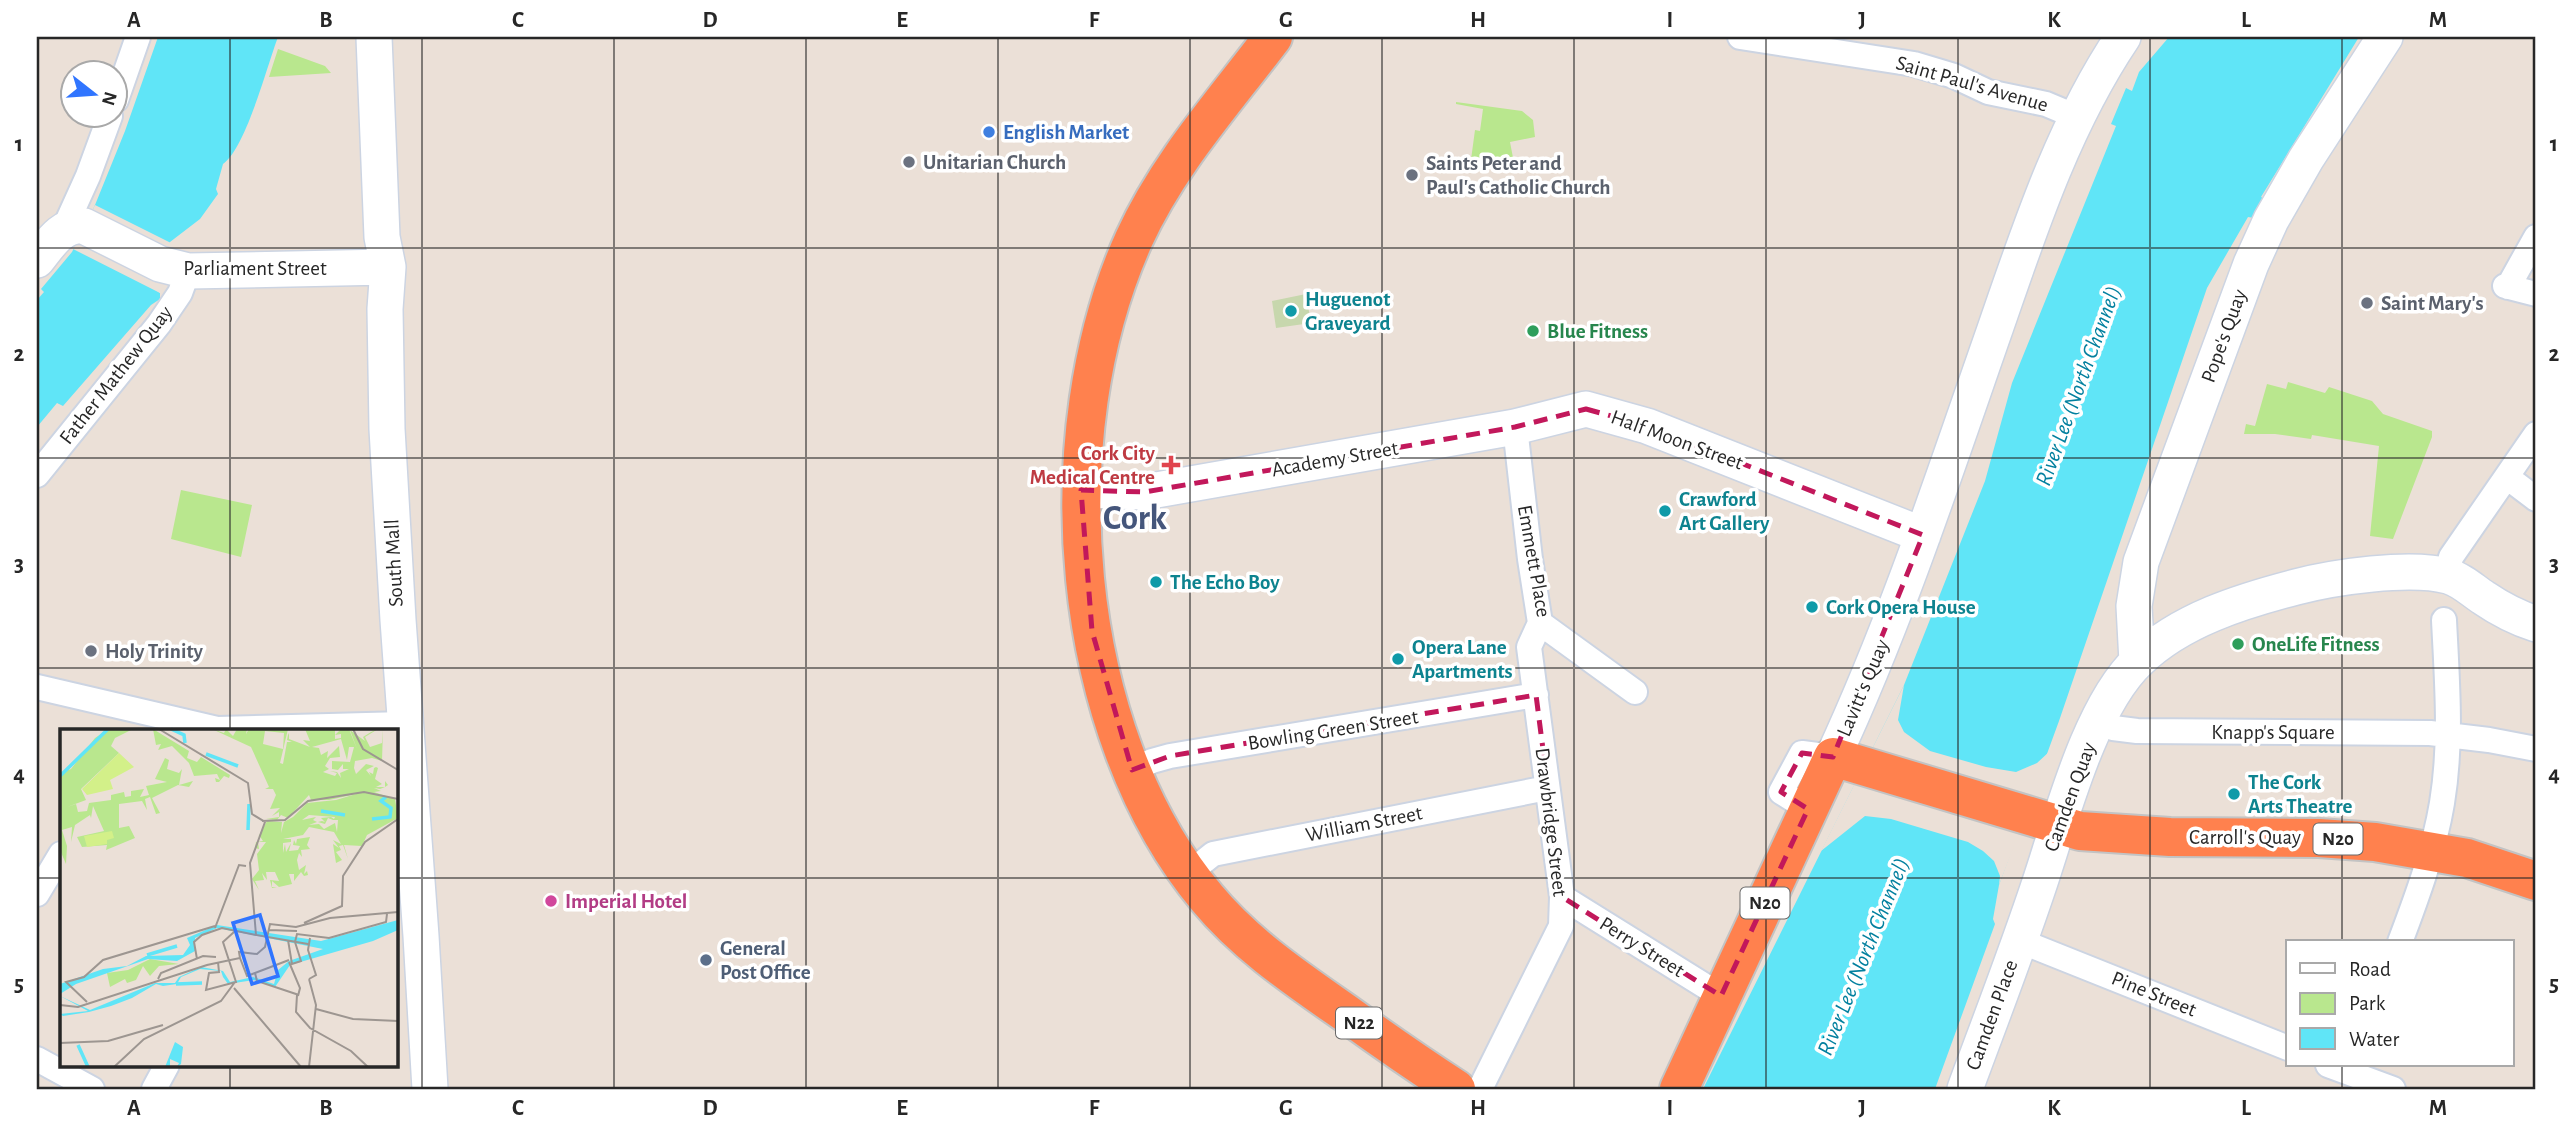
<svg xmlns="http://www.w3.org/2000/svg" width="2573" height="1126" viewBox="0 0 2573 1126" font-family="'Alegreya Sans',sans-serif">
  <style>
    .green { fill: #b9e78e }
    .cemetery { fill: #c7d7ad }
    .water { fill: #60e5f7 }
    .pier { fill: #ebe0d7 }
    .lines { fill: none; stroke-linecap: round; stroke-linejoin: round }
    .street-casing { stroke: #ccd4e2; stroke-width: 28 }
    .secondary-casing { stroke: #ccd4e2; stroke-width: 38 }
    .highway-casing { stroke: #c3c3c3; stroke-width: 42 }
    .street { stroke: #fff; stroke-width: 24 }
    .secondary { stroke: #fff; stroke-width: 35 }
    .highway { stroke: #ff814e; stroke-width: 38 }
    .marked { fill: none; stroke: #c2185b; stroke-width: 5; stroke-dasharray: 14 9; stroke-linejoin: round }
    .grid { fill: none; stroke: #272727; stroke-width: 2; stroke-opacity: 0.55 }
    .shop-dot { fill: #3f7fe0; stroke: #fff; stroke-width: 2.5 }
    .worship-dot { fill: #6b7280; stroke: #fff; stroke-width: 2.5 }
    .culture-dot { fill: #0f9aa8; stroke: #fff; stroke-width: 2.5 }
    .leisure-dot { fill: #2e9e5b; stroke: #fff; stroke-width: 2.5 }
    .health-dot { fill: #e0444e; stroke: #fff; stroke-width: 2.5 }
    .hotel-dot { fill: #d1479c; stroke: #fff; stroke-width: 2.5 }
    .service-dot { fill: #5c6f8a; stroke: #fff; stroke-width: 2.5 }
    .labels { text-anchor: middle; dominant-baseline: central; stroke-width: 7; stroke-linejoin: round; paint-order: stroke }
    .shield { fill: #fff; stroke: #686868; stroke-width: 2 }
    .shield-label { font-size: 19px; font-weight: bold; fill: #272727 }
    .street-label { font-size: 21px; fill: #272727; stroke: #fff }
    .shop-label { font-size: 21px; font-weight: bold; fill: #366cbe; stroke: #fff; text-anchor: start }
    .worship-label { font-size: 21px; font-weight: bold; fill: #5b616d; stroke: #fff; text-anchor: start }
    .culture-label { font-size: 21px; font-weight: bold; fill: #0d838f; stroke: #fff; text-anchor: start }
    .leisure-label { font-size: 21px; font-weight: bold; fill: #27864d; stroke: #fff; text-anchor: start }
    .health-label { font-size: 21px; font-weight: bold; fill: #be3a42; stroke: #fff; text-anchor: end }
    .hotel-label { font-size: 21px; font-weight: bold; fill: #b23c85; stroke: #fff; text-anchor: start }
    .service-label { font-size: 21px; font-weight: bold; fill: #4e5e75; stroke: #fff; text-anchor: start }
    .water-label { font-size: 23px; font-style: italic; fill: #03809f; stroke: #fff }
    .town-label { font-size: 35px; font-weight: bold; fill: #45567b; stroke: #fff }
    .inset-river { fill: none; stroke: #60e5f7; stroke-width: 3.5 }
    .inset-road { fill: none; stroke: #9d9691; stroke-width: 2 }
    .view { fill: #3075ff; fill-opacity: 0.15; stroke: #3075ff; stroke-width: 3.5 }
    .inset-edge { fill: none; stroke: #272727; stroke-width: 3.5 }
    .neatline { fill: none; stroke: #272727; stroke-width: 2.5 }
    .grid-label { font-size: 23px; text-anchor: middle; font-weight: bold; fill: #272727 }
  </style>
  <rect width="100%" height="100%" fill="#ebe0d7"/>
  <path class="green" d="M278 49 325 66 331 73 269 77Z
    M1456 102 1522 111 1533 120 1535 137 1510 142 1514 163 1470 167 1475 130 1480 131 1483 109 1456 104Z
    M2288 382 2325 393 2329 387 2372 401 2383 414 2432 431V437L2393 539 2370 536 2379 446 2312 435 2311 439 2275 434H2244L2246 424 2255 426 2267 384 2286 389Z
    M181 490 252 505 241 557 171 539Z"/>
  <path class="cemetery" d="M1306 294 1311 323 1276 328 1272 301Z"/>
  <path class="water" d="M158 37H278C267 66 246 148 223 164L216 189 218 194 200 219 170 242 150 286 160 293V299L151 305 63 406 57 403 37 427V300L44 292 41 289 72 252 95 205 125 131Z
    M2169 37H2359L2261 197 2265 199 2254 218 2248 217 2207 288 2059 721 1999 885 1993 919 1995 924 1935 1089H1703L1904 685 1985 481 2012 383 2116 126 2111 124 2126 88 2132 91 2139 72Z"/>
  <path class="pier" d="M95 205 173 244 154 285 162 289 160 293 73 249Z
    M1904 685 1898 720 1904 732 1930 751 1986 767 2016 772 2037 763 2050 751 2055 741 1999 885 2000 876 1994 861 1983 851 1968 842 1891 819 1865 816 1821 851Z"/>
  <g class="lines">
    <defs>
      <path id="street" d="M1740 37 1914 64 1954 76 1988 92 2046 104 2077 117
        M116 100 138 37
        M64 229 88 176 110 116
        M2505 286 2536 294
        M2508 287 2536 237
        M1515 427 1530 559 1540 623 1635 692
        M37 475 159 324 180 293 188 271
        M2507 477 2536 499
        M2447 576 2451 557 2536 434
        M37 687 217 729 404 724
        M2098 721 2113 728 2137 731 2430 733 2489 740 2536 749
        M1132 770 1152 761 1170 756 1536 695
        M1808 809 1781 792 1802 753 1833 757
        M1188 874 1213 854 1547 788
        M37 894 61 854
        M1562 897 1721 996
        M2020 941 2288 1048
        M2400 942C2417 897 2434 851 2442 803 2452 742 2447 681 2444 620
        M37 1059 92 1089
        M2328 1065 2393 1089
        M154 1089 167 1065
        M1480 1089 1561 926 1562 897 1529 647 1540 623"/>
      <path id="secondary" d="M374 37 382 237 388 267 385 309 387 429 398 620 421 936 430 1089
        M37 260C50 244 61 224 84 226L160 264 188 271 388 267
        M1081 490 1145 492 1515 427 1586 409 1647 426 1923 535
        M2137 662 2134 606 2141 562 2251 264 2271 220 2306 159 2385 37
        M1833 757C1897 619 1944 475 1994 332 2029 231 2063 126 2123 37
        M1965 1089C1990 1021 2016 954 2039 885 2061 820 2089 707 2139 660 2180 620 2242 601 2296 587 2334 577 2410 566 2448 576 2462 580 2473 591 2484 598 2500 609 2518 618 2536 624"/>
      <path id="highway" d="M1273 37C1224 102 1168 164 1134 239 1046 433 1067 731 1207 898 1246 945 1297 979 1347 1014 1383 1040 1419 1065 1456 1089
        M1679 1089 1833 757 2080 831 2170 837 2319 838 2375 842 2467 858 2536 881"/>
    </defs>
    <use href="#street" class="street-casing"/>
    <use href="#secondary" class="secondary-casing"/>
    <use href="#highway" class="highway-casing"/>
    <use href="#street" class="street"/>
    <use href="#secondary" class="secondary"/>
    <use href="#highway" class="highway"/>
  </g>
  <path class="marked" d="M1586 409 1647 426 1923 535 1833 757 1802 753 1781 792 1808 809 1721 996 1562 897 1536 695 1170 756 1132 770 1092 631 1081 490 1145 492 1515 427Z"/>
  <path class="grid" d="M230 37V730M422 37V1089M614 37V1089M806 37V1089M998 37V1089M1190 37V1089M1382 37V1089M1574 37V1089M1766 37V1089M1958 37V1089M2150 37V1089M2342 37V942M37 248H2536M37 458H2536M37 668H2536M37 878H61M396 878H2536M230 1065V1089M2342 1065V1089"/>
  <circle class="shop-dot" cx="989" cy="132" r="7"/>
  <g class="worship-dot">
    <circle cx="909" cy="162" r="7"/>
    <circle cx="1412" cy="175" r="7"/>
    <circle cx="2367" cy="303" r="7"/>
    <circle cx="91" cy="651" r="7"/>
  </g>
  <g class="culture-dot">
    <circle cx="1291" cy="311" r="7"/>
    <circle cx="1665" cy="511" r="7"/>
    <circle cx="1156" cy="582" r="7"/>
    <circle cx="1812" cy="607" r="7"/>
    <circle cx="1398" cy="659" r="7"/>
    <circle cx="2234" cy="794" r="7"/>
  </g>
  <g class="leisure-dot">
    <circle cx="1533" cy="331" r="7"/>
    <circle cx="2238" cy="644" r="7"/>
  </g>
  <path class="health-dot" d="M1167.5 454.5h7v7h7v7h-7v7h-7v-7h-7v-7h7z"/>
  <circle class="hotel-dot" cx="551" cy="901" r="7"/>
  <circle class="service-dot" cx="706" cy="960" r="7"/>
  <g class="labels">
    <g class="shield">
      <rect x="2313.5" y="823.5" width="49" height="31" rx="5"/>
      <rect x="1740.5" y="887.5" width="49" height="31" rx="5"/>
      <rect x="1336" y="1007.5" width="46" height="31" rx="5"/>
    </g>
    <g class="shield-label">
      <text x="2338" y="839">N20</text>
      <text x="1765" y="903">N20</text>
      <text x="1359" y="1023">N22</text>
    </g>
    <g class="street-label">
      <text transform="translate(1972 84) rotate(16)">Saint Paul's Avenue</text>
      <text x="255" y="268">Parliament Street</text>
      <text transform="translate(2224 336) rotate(-70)">Pope's Quay</text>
      <text transform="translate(116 375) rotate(-52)">Father Mathew Quay</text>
      <text transform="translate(1677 440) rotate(20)">Half Moon Street</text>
      <text transform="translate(1335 459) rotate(-10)">Academy Street</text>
      <text transform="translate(1534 561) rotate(80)">Emmett Place</text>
      <text transform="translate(394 563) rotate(-93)">South Mall</text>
      <text transform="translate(1863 688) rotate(-67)">Lavitt's Quay</text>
      <text transform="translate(1333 730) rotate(-9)">Bowling Green Street</text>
      <text x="2273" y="732">Knapp's Square</text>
      <text transform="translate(2070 797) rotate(-70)">Camden Quay</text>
      <text transform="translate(1551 822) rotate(83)">Drawbridge Street</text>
      <text transform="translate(1364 824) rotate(-11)">William Street</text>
      <text x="2245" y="837">Carroll's Quay</text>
      <text transform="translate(1642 947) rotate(32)">Perry Street</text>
      <text transform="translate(2154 994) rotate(22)">Pine Street</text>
      <text transform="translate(1992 1015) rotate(-70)">Camden Place</text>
    </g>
    <g class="shop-label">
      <text x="1003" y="132">English Market</text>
    </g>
    <g class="worship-label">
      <text x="923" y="162">Unitarian Church</text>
      <text x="1426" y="163">Saints Peter and<tspan x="1426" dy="24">Paul's Catholic Church</tspan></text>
      <text x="2381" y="303">Saint Mary's</text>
      <text x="105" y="651">Holy Trinity</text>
    </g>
    <g class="culture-label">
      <text x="1305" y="299">Huguenot<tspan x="1305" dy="24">Graveyard</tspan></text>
      <text x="1679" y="499">Crawford<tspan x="1679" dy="24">Art Gallery</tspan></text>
      <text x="1170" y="582">The Echo Boy</text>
      <text x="1826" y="607">Cork Opera House</text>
      <text x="1412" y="647">Opera Lane<tspan x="1412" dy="24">Apartments</tspan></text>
      <text x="2248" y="782">The Cork<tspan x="2248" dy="24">Arts Theatre</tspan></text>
    </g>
    <g class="leisure-label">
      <text x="1547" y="331">Blue Fitness</text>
      <text x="2252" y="644">OneLife Fitness</text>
    </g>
    <g class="health-label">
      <text x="1155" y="453">Cork City<tspan x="1155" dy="24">Medical Centre</tspan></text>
    </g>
    <g class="hotel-label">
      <text x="565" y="901">Imperial Hotel</text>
    </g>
    <g class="service-label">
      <text x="720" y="948">General<tspan x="720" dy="24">Post Office</tspan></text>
    </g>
    <g class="water-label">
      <text transform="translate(2079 386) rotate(-70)">River Lee (North Channel)</text>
      <text transform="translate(1864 957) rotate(-68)">River Lee (North Channel)</text>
    </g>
    <g class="town-label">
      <text x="1135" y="518">Cork</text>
    </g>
  </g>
  <g transform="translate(60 729)">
    <rect width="338" height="338" fill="#ebe0d7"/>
    <path d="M49 0H73L55 9 51 17 59 24 21 60 26 71 7 78 16 75 18 83 27 82 29 74 51 71V66L64 63 65 68 71 67V62L84 60 80 68 89 66 86 57 107 53 95 50 105 29 109 31 107 40 119 44 122 40 119 56 133 52 129 58 118 56 92 69 100 84 96 85 90 68 85 70 87 81 82 72 59 75V99L69 97 75 109 46 121 47 116 22 118 17 108 44 102 33 77 31 89 30 86 15 96 11 113 12 98 2 101 7 117 6 135 0 121V44L11 40 35 9ZM93 0 129 22 127 29 137 33 141 28 170 46 169 49 164 47 159 53H156L155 49 160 51 157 45 134 47 129 34 112 17 98 21 101 15 96 16ZM152 0 164 4 166 0 173 7 177 0H187L186 5 189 0H228L220 34 223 35 227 13H232L227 11 228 6 229 4V10L250 18 243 11 250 12 245 0H275V10L281 9V5L275 6 281 0H289L297 20 290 1 305 12 303 8 311 3 318 0 305 8 310 18 322 14 323 0 322 32 312 29 295 32 294 39 296 45 306 35 314 37 306 41 311 47 309 43 313 45 314 39 316 38 318 39 315 50 322 55 316 58H325V52L328 56 325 58 320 60 314 59 321 62 314 63 335 70 338 89 307 106 302 117 284 116 288 130 283 116 279 117 281 121 276 123 282 131 276 134 273 115 279 119 273 111 281 115 274 103 249 98 243 106 223 110H231V113L223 114V124L225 115 226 123 231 114 229 122 238 121 240 117 233 116 234 111 236 115 237 110 250 108 247 116 250 120 241 121 242 128 239 124 237 131 239 141 246 136 244 145 247 142 248 146 244 147 241 143 234 152V145H229L232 155 219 158 212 152V158H217L212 159 210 151 219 152 215 143H206L207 151 202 144 204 151 195 152 199 161 192 150 199 141 197 125 206 113H198L199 120 195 119 196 113 203 112 199 106 197 110 207 92 222 93 221 104 224 93 233 88 247 74 276 71 296 65 269 71H251L249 66 228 89 221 86 217 91 206 90 219 88V83L212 87 220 79 210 80 216 66 213 60H205L209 58 191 18ZM205 2 224 4 223 20 203 15ZM281 10 287 31 289 18H294L290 33 272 32V40L278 41 283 35V40H289L280 44 281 49 277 43 270 42 277 44 275 47 263 43 269 40 265 37 270 29 280 28 279 17 267 29 268 22 261 26 259 19 252 18ZM249 86 275 88 274 90 271 88 261 89 265 93 262 92 258 93 265 95 268 89 273 91H278L277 103 275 94 264 100 259 95 249 96 257 93 253 91 256 88 242 91ZM90 230 119 235 99 237 90 247 83 237 76 251 67 254 65 250 50 258 47 244 68 241Z" fill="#b9e78e" fill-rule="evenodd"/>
    <path d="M59 24 74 38 50 51 53 60 27 66 22 60ZM52 102 54 109 47 111V115L27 118 24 107Z" fill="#d3f089"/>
    <path d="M338 191V201L313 212 230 236 215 258 194 251 168 255 163 248 161 242 140 240 121 248 117 255 103 257 96 255 72 269 51 277 29 283 3 287 0 285 28 282 0 267 30 281 95 254H115L119 248 141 238 163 242 170 253 193 248 214 255 218 241 229 232 263 220 157 199 135 209V222L117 232 88 230 16 255 0 265V255L43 240 67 237 86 227 123 226 130 216 127 209 157 196 261 212ZM115 313 123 318 121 335 117 338 119 334 110 330V338H105Z" fill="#60e5f7"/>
    <path class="inset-river" d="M111 0 124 6 125 14M146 25 178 37M0 47 48 0M261 82 285 86M312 90 330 88 331 79 321 72 326 68M188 101 189 75M87 226 117 217M116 255 142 254M18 316 28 338"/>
    <path class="inset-road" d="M99 0 188 54 192 85 205 93 190 134 196 206 248 215M293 0 303 20 338 41M202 92 225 91 248 72 304 63 338 70M244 194 282 177 283 147 305 113 338 90M155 199 179 136 186 137M209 201 237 202M228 211 232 235 241 232 235 213M235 213 237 205 269 209 326 193 327 185M180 229 187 247 229 231M137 230 134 213 142 206 162 199 196 206M158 233 159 243 149 244 146 261 176 253 163 213 174 203M229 233 240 259 238 267M195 244 197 252 239 266M98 250 101 244 143 227 156 228M249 250 256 246 248 221 250 209M174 259 241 338M237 266 236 283 250 299 291 322 308 338M27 273 6 253 24 248 43 231 155 197M0 276 18 278 147 236 180 229 179 223 197 225 205 218 210 195 236 198 270 189 338 183M256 280 293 290 338 292M0 314 48 312 103 296M54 338 84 310 161 272 175 253M249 338 256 276 249 250"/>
    <path class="view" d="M200 186 218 247 192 255 173 194Z"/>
    <rect width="338" height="338" class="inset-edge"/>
  </g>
  <rect width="2573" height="1126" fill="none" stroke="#ffffff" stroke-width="77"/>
  <rect x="2286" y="940" width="228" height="126" fill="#ffffff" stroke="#a9a9a9" stroke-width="2"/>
  <rect x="2300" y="963" width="35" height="10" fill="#ffffff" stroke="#a9a9a9" stroke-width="2"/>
  <text x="2349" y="976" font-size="21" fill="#272727">Road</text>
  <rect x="2300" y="993" width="35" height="21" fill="#b9e78e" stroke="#a9a9a9" stroke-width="2"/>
  <text x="2349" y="1010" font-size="21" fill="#272727">Park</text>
  <rect x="2300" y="1028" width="35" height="21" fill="#60e5f7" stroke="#a9a9a9" stroke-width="2"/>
  <text x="2349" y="1046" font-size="21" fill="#272727">Water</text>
  <g transform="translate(94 94) rotate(107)"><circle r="33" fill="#ffffff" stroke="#a9a9a9" stroke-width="2"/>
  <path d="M0-5L12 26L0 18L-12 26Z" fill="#3075ff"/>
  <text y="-10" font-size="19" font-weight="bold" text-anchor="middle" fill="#272727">N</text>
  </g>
  <rect x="38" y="38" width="2496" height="1050" class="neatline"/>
  <g class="grid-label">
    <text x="134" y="27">A</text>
    <text x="326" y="27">B</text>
    <text x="518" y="27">C</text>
    <text x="710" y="27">D</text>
    <text x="902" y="27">E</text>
    <text x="1094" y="27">F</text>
    <text x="1286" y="27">G</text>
    <text x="1478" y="27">H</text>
    <text x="1670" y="27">I</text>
    <text x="1862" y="27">J</text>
    <text x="2054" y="27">K</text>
    <text x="2246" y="27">L</text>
    <text x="2438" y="27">M</text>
    <text x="19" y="151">1</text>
    <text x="2554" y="151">1</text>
    <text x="19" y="361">2</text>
    <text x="2554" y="361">2</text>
    <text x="19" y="571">3</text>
    <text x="2554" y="571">3</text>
    <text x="19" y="781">4</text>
    <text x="2554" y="781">4</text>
    <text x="19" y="991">5</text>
    <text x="2554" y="991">5</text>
    <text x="134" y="1115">A</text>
    <text x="326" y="1115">B</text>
    <text x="518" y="1115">C</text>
    <text x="710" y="1115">D</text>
    <text x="902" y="1115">E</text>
    <text x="1094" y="1115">F</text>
    <text x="1286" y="1115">G</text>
    <text x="1478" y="1115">H</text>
    <text x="1670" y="1115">I</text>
    <text x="1862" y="1115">J</text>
    <text x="2054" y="1115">K</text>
    <text x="2246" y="1115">L</text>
    <text x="2438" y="1115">M</text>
  </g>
</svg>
